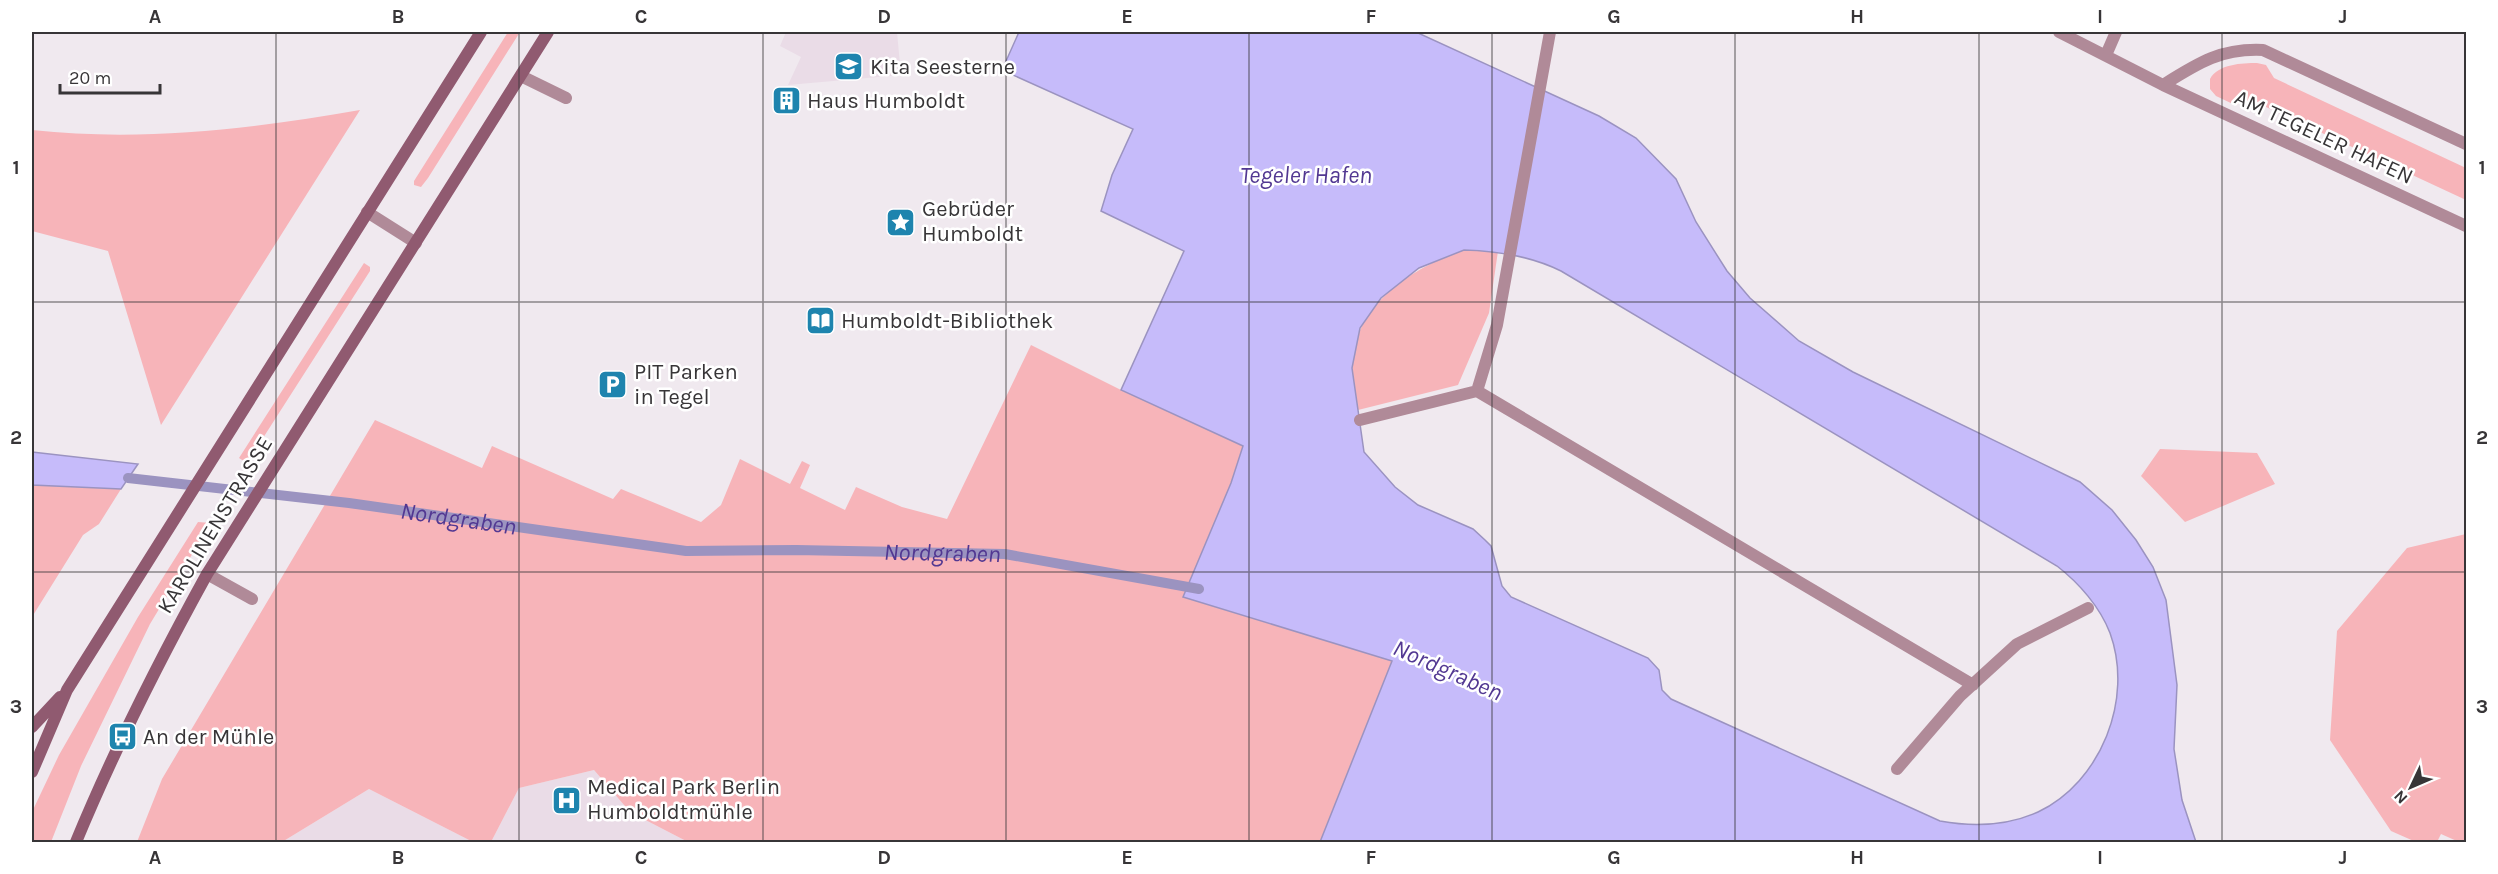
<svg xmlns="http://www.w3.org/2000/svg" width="2498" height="874" viewBox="0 0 2498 874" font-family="Karla,sans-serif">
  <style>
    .built { fill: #eadce7 }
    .green { fill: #f7b4b9 }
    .water { fill: #c6bbfa; stroke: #9b93c0; stroke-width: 1.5; fill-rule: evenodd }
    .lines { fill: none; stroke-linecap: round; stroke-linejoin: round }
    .stream { stroke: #9b93c0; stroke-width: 10 }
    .service { stroke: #b08a98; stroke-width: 12 }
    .minor { stroke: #b08a98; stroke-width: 12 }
    .secondary { stroke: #905a70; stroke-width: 12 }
    .grid { fill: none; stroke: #373537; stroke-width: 1.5; stroke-opacity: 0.55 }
    .labels { text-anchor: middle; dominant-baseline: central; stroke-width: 5; stroke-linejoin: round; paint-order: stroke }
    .poi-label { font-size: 22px; fill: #373537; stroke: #fff; text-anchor: start }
    .street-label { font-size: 22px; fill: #373537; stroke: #fff }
    .water-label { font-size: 24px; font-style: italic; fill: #523892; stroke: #fff }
    .neatline { fill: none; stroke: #373537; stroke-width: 2 }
    .grid-label { font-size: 20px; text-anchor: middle; font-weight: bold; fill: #373537 }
  </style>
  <rect width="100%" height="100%" fill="#f0e9ef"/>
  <path class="built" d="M786 32H897L901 75 788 85 801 57 780 46Z
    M594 770 630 812 688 842H491L519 788Z
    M369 789 473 842H282Z"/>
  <path class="green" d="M508 32H520L428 178 421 187 414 185V181Z
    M2257 63 2266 65 2274 78 2466 168V200L2251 100 2235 105 2216 96 2210 89V79C2218 64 2242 63 2257 63Z
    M360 110 161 425 108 251 32 231V130C142 142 250 129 360 110Z
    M1464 250 1498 251 1489 313 1458 385 1358 410C1356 397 1353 382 1352 369 1352 306 1411 268 1464 250Z
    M364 263 370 267V271L247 463 239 458Z
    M1031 345 1121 390 1243 446 1231 483 1183 597 1392 661 1320 842H688L630 812 594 770 519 788 491 842H473L369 789 282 842H137L162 779 375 420 482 468 492 446 613 499 621 489 701 522 721 505 740 459 790 484 802 461 810 465 800 488 845 510 856 487 902 507 947 519Z
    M2160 449 2257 453 2275 484 2185 522 2141 476Z
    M32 485 121 489 99 524 83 535 32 617Z
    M198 522 211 523 150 624 81 766 51 842H32V812L59 755 138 617Z
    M2466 534V842H2459L2441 834 2437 842H2416L2391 831 2330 740 2337 631 2407 548Z"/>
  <path class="water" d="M1019 32H1416L1599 116 1636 138 1676 179 1696 222 1727 271 1750 298 1799 341 1853 372 2080 482 2112 510 2136 540 2153 567 2166 600 2177 685 2174 749 2182 800 2196 842H1320L1392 661 1183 597 1231 483 1243 446 1121 390 1184 251 1101 211 1112 175 1133 129 1002 70ZM1464 250C1498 251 1531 256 1561 271L2057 566C2079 583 2100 607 2110 633 2134 699 2101 782 2038 812 2007 826 1973 827 1940 821L1671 699 1662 690 1659 670 1648 658 1511 597 1502 586 1491 546 1485 540 1473 529 1418 505 1395 487 1364 452 1352 368 1360 328 1381 298 1419 268Z
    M32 452 138 464 121 489 32 485Z"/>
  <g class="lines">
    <path class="stream" id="s1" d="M128 478 349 503 686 551 796 550 1005 554 1199 589"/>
    <path class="service" d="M521 76 566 98
      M367 212 416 243
      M1477 391 1497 325 1550 32
      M1360 420 1477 391 1973 685
      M207 574 252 599
      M1897 769 1960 696 2017 644 2088 608"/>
    <path class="minor" d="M2059 32 2163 85 2466 226
      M2106 55 2116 32
      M2163 85C2198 63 2221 48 2263 50L2466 144"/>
    <path class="secondary" d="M32 727 60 697
      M32 772 67 690 481 32
      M76 842C114 750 159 661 207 574L548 32"/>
  </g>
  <path class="grid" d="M276 32V842M519 32V842M763 32V842M1006 32V842M1249 32V842M1492 32V842M1735 32V842M1979 32V842M2222 32V842M32 302H2466M32 572H2466"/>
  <defs>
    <symbol id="school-square" viewBox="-11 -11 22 22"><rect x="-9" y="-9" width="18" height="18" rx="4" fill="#1e84ae" stroke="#fff"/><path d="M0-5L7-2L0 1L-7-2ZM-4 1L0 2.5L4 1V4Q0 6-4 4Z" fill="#fff"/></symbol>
    <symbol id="building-square" viewBox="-11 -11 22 22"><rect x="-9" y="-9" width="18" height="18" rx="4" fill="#1e84ae" stroke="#fff"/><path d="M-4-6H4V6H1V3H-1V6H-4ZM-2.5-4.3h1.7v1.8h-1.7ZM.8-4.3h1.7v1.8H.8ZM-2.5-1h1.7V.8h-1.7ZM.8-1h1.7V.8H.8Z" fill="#fff"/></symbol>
    <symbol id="sight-square" viewBox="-11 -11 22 22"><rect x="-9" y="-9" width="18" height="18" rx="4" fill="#1e84ae" stroke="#fff"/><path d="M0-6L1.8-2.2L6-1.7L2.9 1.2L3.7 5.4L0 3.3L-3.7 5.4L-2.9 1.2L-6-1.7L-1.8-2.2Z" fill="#fff"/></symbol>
    <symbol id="library-square" viewBox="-11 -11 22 22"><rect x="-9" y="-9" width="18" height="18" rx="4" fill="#1e84ae" stroke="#fff"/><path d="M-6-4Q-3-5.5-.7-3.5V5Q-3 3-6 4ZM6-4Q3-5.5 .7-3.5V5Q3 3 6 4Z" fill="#fff"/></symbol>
    <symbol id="parking-square" viewBox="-11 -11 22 22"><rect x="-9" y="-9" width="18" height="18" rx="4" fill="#1e84ae" stroke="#fff"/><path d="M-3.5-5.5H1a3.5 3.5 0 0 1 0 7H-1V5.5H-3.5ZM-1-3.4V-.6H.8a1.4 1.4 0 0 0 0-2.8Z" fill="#fff"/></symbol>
    <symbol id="bus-square" viewBox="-11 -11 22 22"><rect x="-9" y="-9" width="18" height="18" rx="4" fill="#1e84ae" stroke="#fff"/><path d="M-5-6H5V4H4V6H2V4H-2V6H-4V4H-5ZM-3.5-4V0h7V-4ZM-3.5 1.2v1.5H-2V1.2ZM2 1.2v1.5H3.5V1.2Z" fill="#fff"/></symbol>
    <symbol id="hospital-square" viewBox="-11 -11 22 22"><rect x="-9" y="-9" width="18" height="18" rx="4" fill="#1e84ae" stroke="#fff"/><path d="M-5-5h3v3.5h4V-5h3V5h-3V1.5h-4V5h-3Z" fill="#fff"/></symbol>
  </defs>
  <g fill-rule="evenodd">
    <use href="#school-square" x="832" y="50" width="33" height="33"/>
    <use href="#building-square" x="770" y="84" width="33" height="33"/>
    <use href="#sight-square" x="884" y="206" width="33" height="33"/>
    <use href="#library-square" x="804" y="304" width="33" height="33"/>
    <use href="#parking-square" x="596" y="368" width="33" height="33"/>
    <use href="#bus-square" x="106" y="720" width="33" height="33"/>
    <use href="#hospital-square" x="550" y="784" width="33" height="33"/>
  </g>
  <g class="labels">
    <g class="poi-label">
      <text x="870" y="67">Kita Seesterne</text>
      <text x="807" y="101">Haus Humboldt</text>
      <text x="922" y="209">Gebrüder<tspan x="922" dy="25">Humboldt</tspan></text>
      <text x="841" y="321">Humboldt-Bibliothek</text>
      <text x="634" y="372">PIT Parken<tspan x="634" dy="25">in Tegel</tspan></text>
      <text x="143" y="737">An der Mühle</text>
      <text x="587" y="787">Medical Park Berlin<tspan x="587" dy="25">Humboldtmühle</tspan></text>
    </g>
    <g class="street-label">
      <text transform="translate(2324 137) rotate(25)">AM TEGELER HAFEN</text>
      <text transform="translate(215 525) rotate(-59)">KAROLINENSTRASSE</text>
    </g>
    <g class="water-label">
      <text x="1306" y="175">Tegeler Hafen</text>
      <text stroke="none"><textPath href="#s1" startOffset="333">Nordgraben</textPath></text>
      <text stroke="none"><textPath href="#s1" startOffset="819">Nordgraben</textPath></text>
      <text transform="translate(1448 670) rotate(24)">Nordgraben</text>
    </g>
  </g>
  <rect width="2498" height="874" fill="none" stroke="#ffffff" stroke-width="66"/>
  <g transform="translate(2411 787) rotate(226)" stroke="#ffffff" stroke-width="4.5" paint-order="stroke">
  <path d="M0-4.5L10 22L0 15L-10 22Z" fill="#373537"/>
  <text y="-9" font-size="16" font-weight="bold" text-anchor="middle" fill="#373537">N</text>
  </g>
  <path d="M60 84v9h100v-9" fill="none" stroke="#373537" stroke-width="3"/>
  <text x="69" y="84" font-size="18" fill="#373537" stroke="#ffffff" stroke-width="4.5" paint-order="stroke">20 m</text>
  <rect x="33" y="33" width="2432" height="808" class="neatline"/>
  <g class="grid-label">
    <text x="155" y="23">A</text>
    <text x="398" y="23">B</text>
    <text x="641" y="23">C</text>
    <text x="884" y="23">D</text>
    <text x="1127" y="23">E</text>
    <text x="1371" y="23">F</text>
    <text x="1614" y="23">G</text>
    <text x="1857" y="23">H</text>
    <text x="2100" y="23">I</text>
    <text x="2343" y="23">J</text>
    <text x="16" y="174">1</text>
    <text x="2482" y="174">1</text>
    <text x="16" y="444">2</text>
    <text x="2482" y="444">2</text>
    <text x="16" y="713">3</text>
    <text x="2482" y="713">3</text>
    <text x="155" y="864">A</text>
    <text x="398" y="864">B</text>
    <text x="641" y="864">C</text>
    <text x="884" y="864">D</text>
    <text x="1127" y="864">E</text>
    <text x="1371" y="864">F</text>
    <text x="1614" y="864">G</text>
    <text x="1857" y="864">H</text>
    <text x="2100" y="864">I</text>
    <text x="2343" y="864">J</text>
  </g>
</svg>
